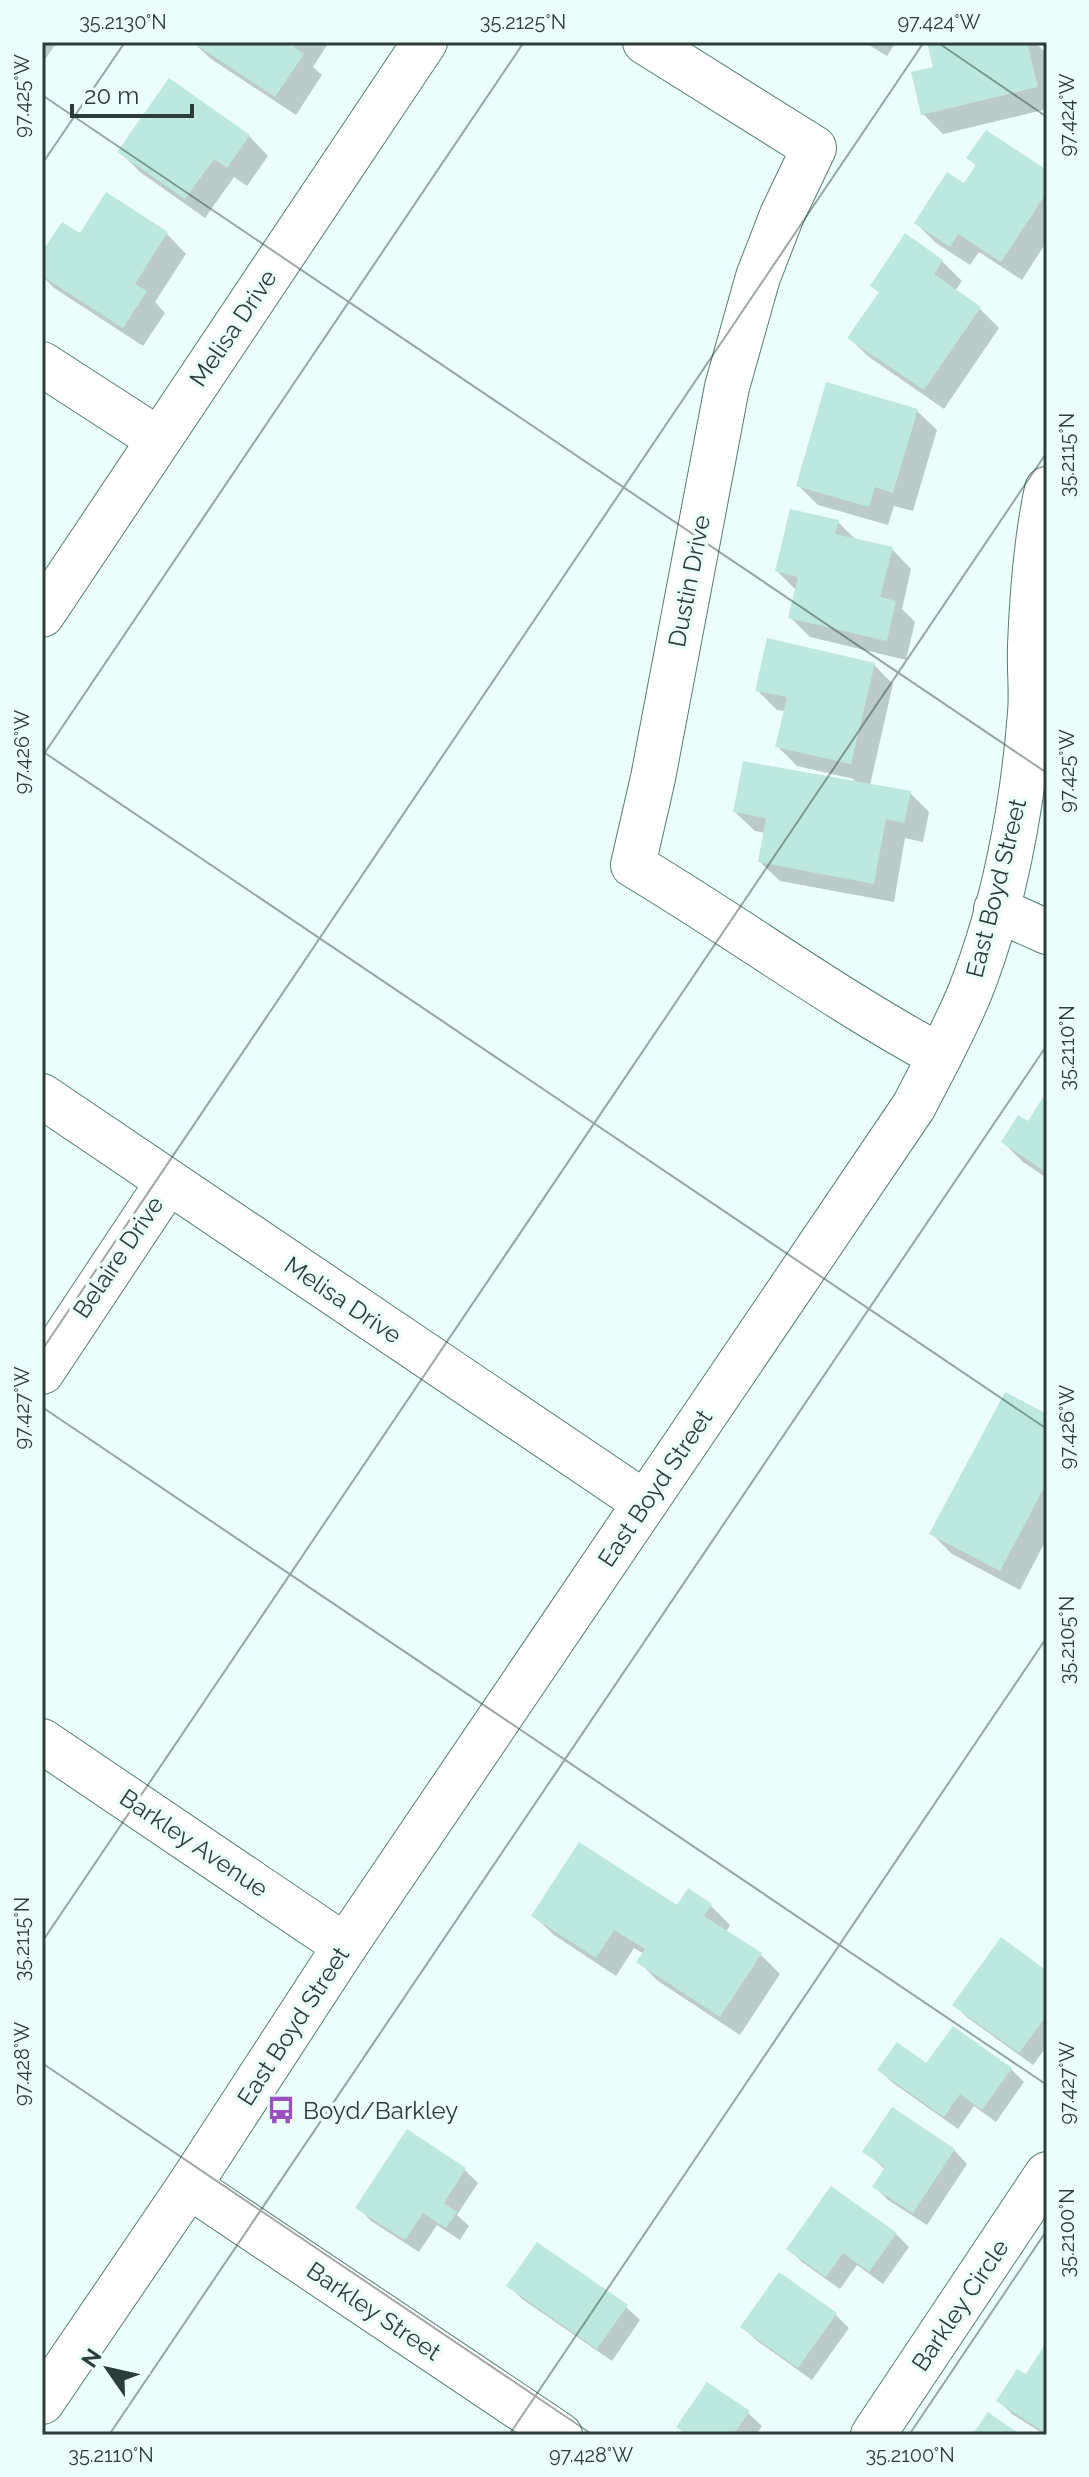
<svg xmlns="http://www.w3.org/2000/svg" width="1089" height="2477" viewBox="0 0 1089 2477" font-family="Raleway,sans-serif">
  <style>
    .shadow { fill: #0003 }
    .building { fill: #bde8df }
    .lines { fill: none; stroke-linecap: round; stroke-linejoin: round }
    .minor-casing { stroke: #547d75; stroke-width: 46 }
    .tertiary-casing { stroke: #547d75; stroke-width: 46 }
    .minor { stroke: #fff; stroke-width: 44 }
    .tertiary { stroke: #fff; stroke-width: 44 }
    .ticks { fill: none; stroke: #2b3c39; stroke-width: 2; stroke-opacity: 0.45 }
    .labels { text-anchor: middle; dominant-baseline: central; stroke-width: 7; stroke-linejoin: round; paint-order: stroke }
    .street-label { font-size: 24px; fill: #2b3c39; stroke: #ecfefa }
    .poi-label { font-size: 24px; fill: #2b3c39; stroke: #ecfefa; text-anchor: start }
    .neatline { fill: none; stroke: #2b3c39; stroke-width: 3 }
    .ticks-label { font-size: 20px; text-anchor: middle; fill: #2b3c39 }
  </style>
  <rect width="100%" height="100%" fill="#ecfefa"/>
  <path class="shadow" d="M42 42H57L42 64Z
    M193 42H329L313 67 322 75 296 115 211 59Z
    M864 42H896L887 56Z
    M929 42H1035L1044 51 1047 66V109L943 134 923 114 935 68Z
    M249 136 268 156 247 186 234 177 205 218 140 172 120 152Z
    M969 158 1047 172V241L1022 280 979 252 970 265 936 243 916 223 964 186 977 167Z
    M167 234 186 254 155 302 165 313 143 346 54 288 42 276V256Z
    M942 261 962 281 955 291 979 308 999 328 944 409 869 357 849 338 880 293 872 286Z
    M917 411 937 430 913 511 894 506 888 525 818 505 798 485Z
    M838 522 857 541 892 549 911 569 902 609 915 622 906 660 810 637 790 617 797 591 777 571Z
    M874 665 893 684 870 785 910 793 929 812 923 842 905 838 894 902 780 881 760 862 765 833 755 831 735 812 853 782 854 779 797 766 777 746 785 711 777 710 757 690Z
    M1047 1095V1178L1023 1162 1003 1142 1028 1123Z
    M1047 1417V1538L1020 1590 952 1554 932 1534Z
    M711 1906 730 1925 726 1932 760 1954 780 1974 740 2035 658 1981 639 1962 644 1954 634 1948 616 1976 554 1935 534 1916Z
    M1047 1973V2046L1033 2065 968 2018 954 2005Z
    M927 2065 1011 2069 1024 2082 996 2122 974 2106 958 2129 893 2083 879 2070Z
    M954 2150 967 2164 927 2225 888 2200 875 2187 886 2170 865 2152Z
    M465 2170 478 2183 457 2215 469 2226 460 2240 437 2225 419 2252 371 2221 358 2207Z
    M896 2234 909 2247 883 2284 857 2265 840 2289 802 2262 789 2249Z
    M780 2275 836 2315 849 2328 812 2380 756 2340 743 2327Z
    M509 2286 626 2307 640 2320 612 2361 522 2299Z
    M1047 2344V2435H1045L1012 2414 999 2401 1026 2377Z
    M748 2413 762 2426 756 2435H686L678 2427Z"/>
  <path class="building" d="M192 42H297L294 47 304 54 275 97Z
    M927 42H1027L1038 87 921 115 911 72 933 67Z
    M169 78 250 135 227 168 214 159 185 199 117 152Z
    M986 130 1047 170V192L1001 262 958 234 950 247 914 223 947 172 964 183 976 165 966 158Z
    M106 192 168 232 135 284 147 291 123 328 42 276V252L62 222 80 233Z
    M905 233 943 260 934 274 981 307 924 390 847 338 879 292 870 286Z
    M826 382 918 409 893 493 875 487 869 507 796 486Z
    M790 509 839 520 835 534 893 547 880 597 896 601 887 641 788 618 798 577 775 571Z
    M767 638 875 663 851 764 775 747 787 697 755 691Z
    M743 761 911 791 904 823 886 819 874 884 758 862 766 818 733 812Z
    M1047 1091V1173L1001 1142 1018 1115 1028 1121Z
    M1005 1392 1047 1414V1482L1000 1571 929 1534Z
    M579 1842 677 1905 688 1888 712 1904 704 1916 762 1953 720 2017 636 1962 645 1949 614 1930 596 1958 531 1916Z
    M1001 1937 1047 1971V2015L1019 2053 952 2005Z
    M953 2026 1012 2068 982 2110 960 2094 944 2117 877 2070 897 2042 926 2063Z
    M892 2107 955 2149 913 2213 872 2187 885 2167 862 2152Z
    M407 2129 466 2168 444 2203 457 2212 446 2228 423 2213 405 2240 355 2208Z
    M831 2186 897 2233 869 2272 843 2253 826 2277 786 2249Z
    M537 2242 628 2305 597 2349 506 2286Z
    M779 2272 837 2313 798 2368 740 2327Z
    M1047 2341V2434L996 2401 1017 2369 1026 2374Z
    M707 2382 750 2411 733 2435H687L676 2427Z
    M988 2412 1021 2435H972Z"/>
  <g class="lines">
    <defs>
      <path id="minor" d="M645 42 814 148 782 215 758 277 727 387 653 778 633 865C737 927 834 999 940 1056
        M42 364 158 439
        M42 615 425 42
        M996 909 1047 932
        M42 1096 645 1503
        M42 1372 168 1182
        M42 1741 345 1946
        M189 2186 560 2435
        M873 2435 1047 2174"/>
      <path id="tertiary" d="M42 2402 189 2186 345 1946 914 1106C933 1069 954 1031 970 992 1004 907 1023 804 1030 713 1032 691 1029 668 1030 646 1032 594 1036 540 1047 489"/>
    </defs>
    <use href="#minor" class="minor-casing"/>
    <use href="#tertiary" class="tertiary-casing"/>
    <use href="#minor" class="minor"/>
    <use href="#tertiary" class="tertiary"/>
  </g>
  <path class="ticks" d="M937 42 1047 117M42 95 1047 773M42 164 125 42M42 751 1047 1429M42 757 524 42M42 1350 924 42M42 1407 1047 2085M42 1942 1047 452M42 2063 593 2435M109 2435 1047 1045M509 2435 1047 1637M909 2435 1047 2230"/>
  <defs>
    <symbol id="bus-bare" viewBox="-9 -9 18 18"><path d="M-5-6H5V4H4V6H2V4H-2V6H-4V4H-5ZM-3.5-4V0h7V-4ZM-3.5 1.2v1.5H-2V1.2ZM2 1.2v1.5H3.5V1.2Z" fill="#9b4fc1" stroke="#ecfefa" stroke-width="2.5" paint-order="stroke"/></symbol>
  </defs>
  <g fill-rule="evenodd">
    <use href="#bus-bare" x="261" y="2090" width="40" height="40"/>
  </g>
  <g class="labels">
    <g class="street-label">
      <text transform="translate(233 328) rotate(-56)">Melisa Drive</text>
      <text transform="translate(689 581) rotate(-79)">Dustin Drive</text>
      <text transform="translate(996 888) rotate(-76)">East Boyd Street</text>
      <text transform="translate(118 1257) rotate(-56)">Belaire Drive</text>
      <text transform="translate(343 1300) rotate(34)">Melisa Drive</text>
      <text transform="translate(655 1488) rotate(-56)">East Boyd Street</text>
      <text transform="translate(194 1843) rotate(34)">Barkley Avenue</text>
      <text transform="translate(293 2026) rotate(-57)">East Boyd Street</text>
      <text transform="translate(960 2305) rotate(-56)">Barkley Circle</text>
      <text transform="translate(374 2311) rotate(34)">Barkley Street</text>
    </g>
    <g class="poi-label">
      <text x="303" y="2110">Boyd/Barkley</text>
    </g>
  </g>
  <rect width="1089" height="2477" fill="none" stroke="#ecfefa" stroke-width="88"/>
  <g transform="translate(108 2369) rotate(304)" stroke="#ecfefa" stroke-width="6" paint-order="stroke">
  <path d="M0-6L14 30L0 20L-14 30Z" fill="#2b3c39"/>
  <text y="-12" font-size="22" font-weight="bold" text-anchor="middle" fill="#2b3c39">N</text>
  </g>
  <path d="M72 104v12h120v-12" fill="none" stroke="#2b3c39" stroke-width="4"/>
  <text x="84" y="104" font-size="24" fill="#2b3c39" stroke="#ecfefa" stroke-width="6" paint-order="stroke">20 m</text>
  <rect x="44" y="44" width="1001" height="2389" class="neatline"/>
  <g class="ticks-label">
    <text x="123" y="29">35.2130°N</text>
    <text x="523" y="29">35.2125°N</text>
    <text x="939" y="29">97.424°W</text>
    <text transform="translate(22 96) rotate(-90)" y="7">97.425°W</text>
    <text transform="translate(1067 115) rotate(-90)" y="7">97.424°W</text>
    <text transform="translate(1067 455) rotate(-90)" y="7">35.2115°N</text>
    <text transform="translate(22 752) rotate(-90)" y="7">97.426°W</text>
    <text transform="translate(1067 771) rotate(-90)" y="7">97.425°W</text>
    <text transform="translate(1067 1048) rotate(-90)" y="7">35.2110°N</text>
    <text transform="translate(22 1408) rotate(-90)" y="7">97.427°W</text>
    <text transform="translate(1067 1427) rotate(-90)" y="7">97.426°W</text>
    <text transform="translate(1067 1640) rotate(-90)" y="7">35.2105°N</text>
    <text transform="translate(22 1939) rotate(-90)" y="7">35.2115°N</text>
    <text transform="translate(22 2064) rotate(-90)" y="7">97.428°W</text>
    <text transform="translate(1067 2083) rotate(-90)" y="7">97.427°W</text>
    <text transform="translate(1067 2233) rotate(-90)" y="7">35.2100°N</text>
    <text x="111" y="2462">35.2110°N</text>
    <text x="591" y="2462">97.428°W</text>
    <text x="910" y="2462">35.2100°N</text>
  </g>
</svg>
